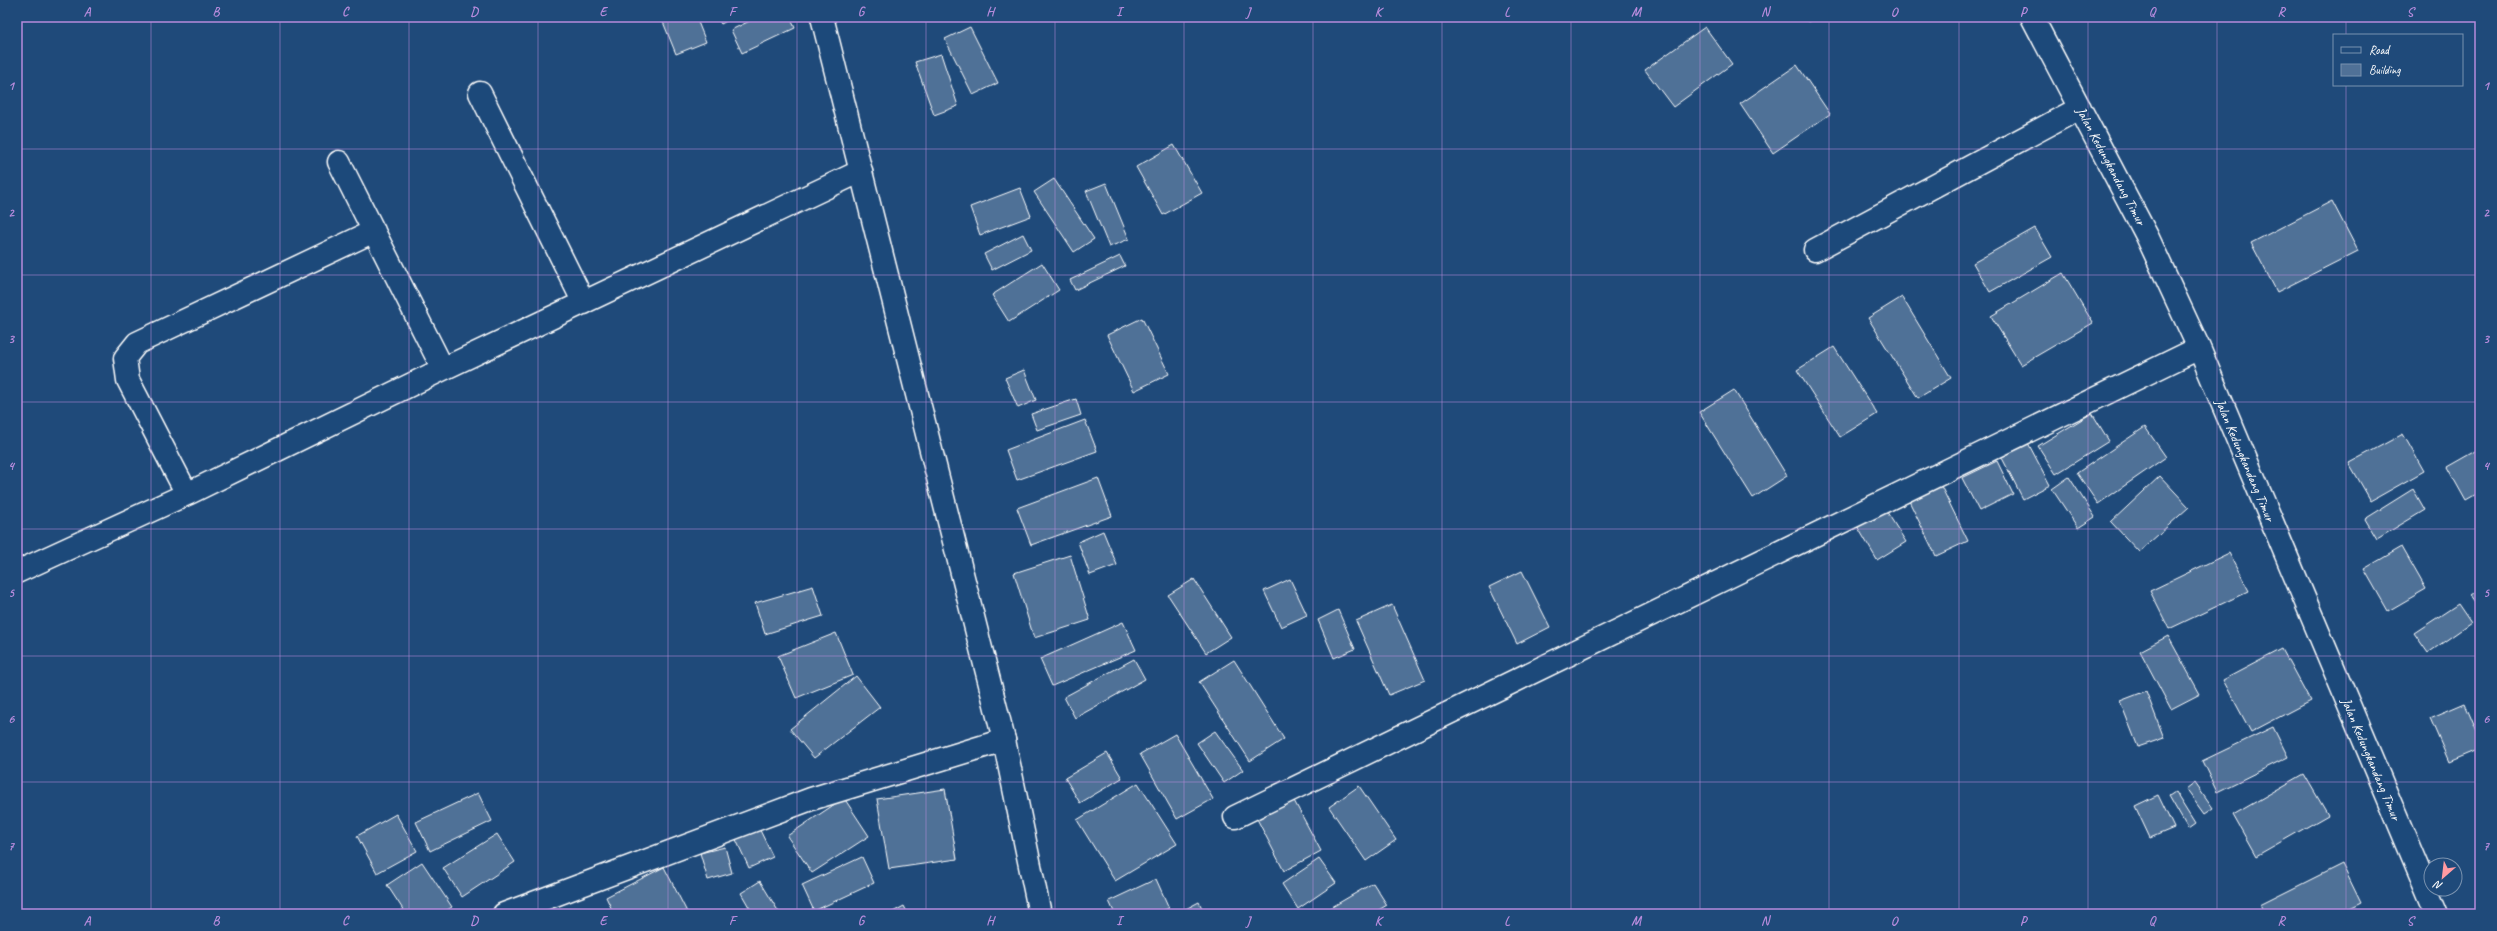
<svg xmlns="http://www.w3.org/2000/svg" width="2497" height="931" viewBox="0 0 2497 931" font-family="Caveat,sans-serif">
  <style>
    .building { fill: #507197; stroke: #fff }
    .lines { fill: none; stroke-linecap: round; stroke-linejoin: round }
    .minor-casing { stroke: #fff; stroke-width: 25 }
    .tertiary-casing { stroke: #fff; stroke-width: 25 }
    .minor { stroke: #1f4a7a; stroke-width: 22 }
    .tertiary { stroke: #1f4a7a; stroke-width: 22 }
    .grid { fill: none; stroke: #b68bdc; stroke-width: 1; stroke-opacity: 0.55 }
    .labels { text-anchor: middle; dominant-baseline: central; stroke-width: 3.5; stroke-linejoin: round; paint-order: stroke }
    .street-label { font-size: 14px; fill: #fff; stroke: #1f4a7a }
    .neatline { fill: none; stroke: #b68bdc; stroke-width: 1.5 }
    .grid-label { font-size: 13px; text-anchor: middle; font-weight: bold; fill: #b68bdc }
  </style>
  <rect width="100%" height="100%" fill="#1f4a7a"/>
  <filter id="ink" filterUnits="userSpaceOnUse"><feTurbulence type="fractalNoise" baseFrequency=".025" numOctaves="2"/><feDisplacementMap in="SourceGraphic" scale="8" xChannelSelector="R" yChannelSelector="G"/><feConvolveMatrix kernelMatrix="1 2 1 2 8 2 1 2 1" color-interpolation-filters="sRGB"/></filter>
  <g filter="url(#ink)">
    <path class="building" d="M661 17H696L706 42 676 54Z
      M717 17H734L721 24Z
      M758 17H790L795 28 742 53 731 30Z
      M1805 17H1815L1808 22Z
      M970 27 998 83 973 95 945 39Z
      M1705 27 1732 64 1673 107 1645 70Z
      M941 54 958 106 934 115 915 62Z
      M1797 65 1830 114 1773 153 1740 104Z
      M1174 145 1202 193 1163 215 1136 167Z
      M1054 179 1094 239 1074 252 1034 192Z
      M1106 183 1129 239 1109 247 1086 191Z
      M1020 188 1031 216 980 235 970 207Z
      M2332 201 2358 251 2277 292 2251 243Z
      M2035 228 2052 257 1990 292 1973 263Z
      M1023 234 1031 250 992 270 984 254Z
      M1120 256 1125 266 1075 290 1070 280Z
      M1042 263 1059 290 1009 322 992 295Z
      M2063 273 2093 323 2021 365 1991 316Z
      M1902 297 1951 378 1918 398 1868 318Z
      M1142 318 1169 374 1134 391 1107 335Z
      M1834 347 1877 414 1840 437 1797 370Z
      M1024 370 1036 400 1018 408 1005 378Z
      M1734 390 1787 476 1753 498 1699 412Z
      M1076 399 1081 415 1037 430 1031 414Z
      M2092 413 2109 441 2056 474 2038 446Z
      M1085 420 1097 451 1017 480 1006 450Z
      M2145 427 2166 457 2098 504 2077 473Z
      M2403 434 2424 471 2371 501 2349 463Z
      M2027 441 2050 485 2023 499 2000 454Z
      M2477 450 2480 456V493L2466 501 2447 467Z
      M1997 461 2013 494 1979 511 1962 478Z
      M2160 476 2189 507 2139 552 2111 522Z
      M2069 477 2095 517 2078 528 2052 489Z
      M1098 478 1112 516 1031 545 1017 508Z
      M1941 486 1968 541 1936 556 1909 501Z
      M2413 489 2425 510 2377 539 2365 519Z
      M1885 509 1906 542 1877 560 1857 526Z
      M1103 531 1117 565 1090 575 1078 542Z
      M2402 547 2426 589 2388 611 2364 569Z
      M2229 553 2249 591 2169 629 2150 591Z
      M1070 555 1090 620 1034 638 1014 573Z
      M1522 571 1550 627 1517 644 1489 587Z
      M1194 579 1231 637 1206 653 1168 595Z
      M1290 579 1307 615 1281 627 1264 591Z
      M813 586 823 616 765 634 755 603Z
      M2480 588V609L2470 595Z
      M2458 604 2471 623 2428 653 2414 633Z
      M1392 605 1425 680 1389 695 1356 621Z
      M1338 610 1355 649 1334 658 1318 620Z
      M1123 622 1136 650 1052 686 1040 659Z
      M836 633 853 675 796 698 778 656Z
      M2168 636 2200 694 2171 709 2140 651Z
      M2282 649 2310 701 2251 732 2223 680Z
      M1134 659 1145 679 1075 718 1064 697Z
      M1234 660 1284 739 1250 761 1199 682Z
      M856 676 880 707 814 758 790 729Z
      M2146 691 2164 738 2138 747 2120 701Z
      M2465 703 2480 738V749L2449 762 2430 718Z
      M2273 727 2288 757 2217 792 2202 761Z
      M1215 731 1243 770 1224 783 1197 743Z
      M1175 734 1213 799 1177 819 1140 754Z
      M1107 753 1122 778 1080 803 1065 778Z
      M2304 774 2328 815 2256 856 2233 815Z
      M2195 782 2213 808 2204 814 2186 789Z
      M1138 783 1177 844 1115 881 1077 820Z
      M1359 786 1396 840 1366 861 1329 807Z
      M945 789 957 859 889 869 877 799Z
      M2175 792 2195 824 2188 829 2169 796Z
      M478 793 492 821 430 851 416 822Z
      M1291 795 1321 851 1284 871 1255 815Z
      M2158 795 2174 828 2150 838 2135 806Z
      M844 798 869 836 812 873 787 836Z
      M396 814 417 851 377 873 357 836Z
      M756 822 773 857 749 868 733 833Z
      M497 834 515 862 462 897 443 868Z
      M725 847 732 873 708 880 700 853Z
      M862 857 874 883 814 911 802 885Z
      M1319 859 1336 883 1298 909 1282 884Z
      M422 862 452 907 441 914H406L387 885Z
      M2342 864 2361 903 2339 914H2264L2260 905Z
      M664 867 687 912 683 914H614L606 897Z
      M1156 879 1169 908 1155 914H1115L1109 901Z
      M760 881 780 914H753L741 893Z
      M1373 883 1387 905 1372 914H1320Z
      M1199 902 1205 914H1176Z
      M904 906 908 914H889Z"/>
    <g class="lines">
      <defs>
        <path id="minor" d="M2032 17 2147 236 2199 348 2437 914
          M480 93 584 303
          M339 162 443 369
          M1815 250 2080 108
          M187 494 128 380 125 358 137 343 374 231
          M17 572 187 494 443 369 861 171
          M1235 817 2199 348
          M504 914 811 799 1004 740"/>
        <path id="tertiary" d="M822 17 1004 740 1040 914"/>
      </defs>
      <use href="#minor" class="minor-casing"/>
      <use href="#tertiary" class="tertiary-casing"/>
      <use href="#minor" class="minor"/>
      <use href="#tertiary" class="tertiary"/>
    </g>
  </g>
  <path class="grid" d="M151 17V914M280 17V914M409 17V914M538 17V914M668 17V914M797 17V914M926 17V914M1055 17V914M1184 17V914M1313 17V914M1442 17V914M1571 17V914M1700 17V914M1829 17V914M1959 17V914M2088 17V914M2217 17V914M2346 17V35M2346 85V914M17 149H2480M17 275H2480M17 402H2480M17 529H2480M17 656H2480M17 782H2480"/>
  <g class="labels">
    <g class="street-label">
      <text transform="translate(2111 166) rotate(62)">Jalan Kedungkandang Timur</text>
      <text transform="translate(2245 460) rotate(67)">Jalan Kedungkandang Timur</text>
      <text transform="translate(2371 759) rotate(67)">Jalan Kedungkandang Timur</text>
    </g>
  </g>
  <rect width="2497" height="931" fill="none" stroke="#1f4a7a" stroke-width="44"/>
  <rect x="2333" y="34" width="130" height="52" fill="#1f4a7a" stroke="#7992af"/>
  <rect x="2341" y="47" width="20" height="6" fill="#1f4a7a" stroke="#7992af"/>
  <text x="2369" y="54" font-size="12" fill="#ffffff">Road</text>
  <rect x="2341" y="64" width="20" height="12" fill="#507197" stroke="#7992af"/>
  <text x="2369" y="74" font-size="12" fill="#ffffff">Building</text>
  <g transform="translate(2443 877) rotate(208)"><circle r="19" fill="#1f4a7a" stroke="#7992af"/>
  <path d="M0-3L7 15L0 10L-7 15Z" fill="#ff9aa2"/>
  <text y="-6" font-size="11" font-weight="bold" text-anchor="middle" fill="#ffffff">N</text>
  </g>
  <rect x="22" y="22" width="2453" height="887" class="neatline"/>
  <g class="grid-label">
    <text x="87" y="16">A</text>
    <text x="216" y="16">B</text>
    <text x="345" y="16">C</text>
    <text x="474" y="16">D</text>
    <text x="603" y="16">E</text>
    <text x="732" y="16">F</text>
    <text x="861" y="16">G</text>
    <text x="990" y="16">H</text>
    <text x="1119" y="16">I</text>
    <text x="1248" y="16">J</text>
    <text x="1378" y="16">K</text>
    <text x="1507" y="16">L</text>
    <text x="1636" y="16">M</text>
    <text x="1765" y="16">N</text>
    <text x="1894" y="16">O</text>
    <text x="2023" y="16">P</text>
    <text x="2152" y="16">Q</text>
    <text x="2281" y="16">R</text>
    <text x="2410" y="16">S</text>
    <text x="11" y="90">1</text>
    <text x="2486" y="90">1</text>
    <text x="11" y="217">2</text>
    <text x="2486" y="217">2</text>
    <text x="11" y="343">3</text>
    <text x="2486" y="343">3</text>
    <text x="11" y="470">4</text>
    <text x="2486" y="470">4</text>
    <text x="11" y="597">5</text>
    <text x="2486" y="597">5</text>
    <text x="11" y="723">6</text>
    <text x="2486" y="723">6</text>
    <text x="11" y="850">7</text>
    <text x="2486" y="850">7</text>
    <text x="87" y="925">A</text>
    <text x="216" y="925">B</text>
    <text x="345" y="925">C</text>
    <text x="474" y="925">D</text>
    <text x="603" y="925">E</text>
    <text x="732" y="925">F</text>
    <text x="861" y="925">G</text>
    <text x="990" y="925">H</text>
    <text x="1119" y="925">I</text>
    <text x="1248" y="925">J</text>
    <text x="1378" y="925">K</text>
    <text x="1507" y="925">L</text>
    <text x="1636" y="925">M</text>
    <text x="1765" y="925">N</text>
    <text x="1894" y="925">O</text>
    <text x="2023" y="925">P</text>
    <text x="2152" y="925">Q</text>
    <text x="2281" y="925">R</text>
    <text x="2410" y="925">S</text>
  </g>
</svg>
